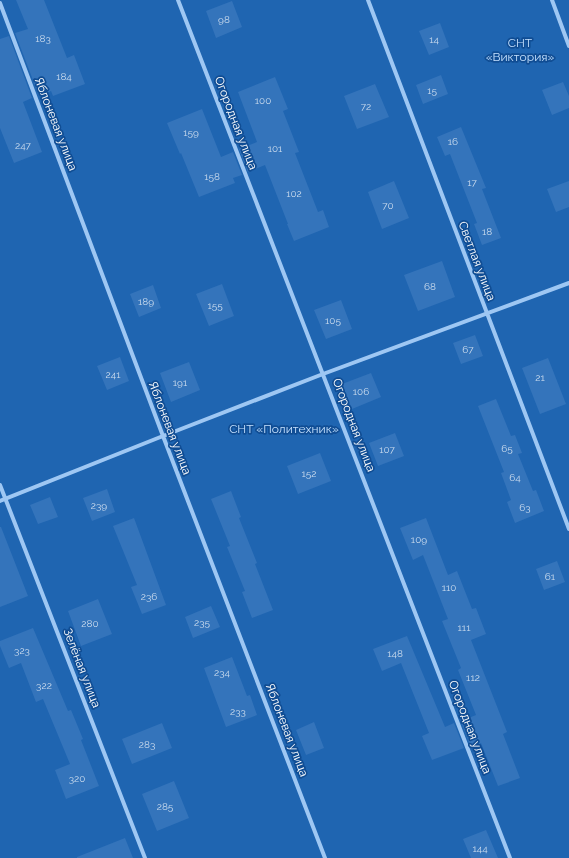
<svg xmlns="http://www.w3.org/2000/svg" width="569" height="858" viewBox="0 0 569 858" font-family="Raleway,sans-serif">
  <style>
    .green { fill: #1f65b1 }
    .building { fill: #3474bb }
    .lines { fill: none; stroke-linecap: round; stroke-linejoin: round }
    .minor { stroke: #9ec7f3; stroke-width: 4 }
    .labels { text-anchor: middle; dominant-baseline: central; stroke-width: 3.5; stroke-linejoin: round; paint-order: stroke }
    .number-label { font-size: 10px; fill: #ccdcee }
    .park-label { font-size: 12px; fill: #c5e1fe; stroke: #104d94 }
    .street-label { font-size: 12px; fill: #fff; stroke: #104d94 }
  </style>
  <rect width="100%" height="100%" fill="#104d94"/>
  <path class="green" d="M0 0H569V858H0Z"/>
  <path class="building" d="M16 0H44L67 58 74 55 85 84 53 96 51 91 39 96 15 33 28 29Z
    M232 1 242 27 216 38 206 11Z
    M440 23 449 47 429 55 419 31Z
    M9 36 32 98 23 102 42 152 14 163 0 128V39Z
    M441 75 448 94 423 104 416 85Z
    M275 77 288 109 283 111 299 152 295 153 318 212 323 210 329 227 294 241 287 224H288L265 165 248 172 239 149 257 142 238 92Z
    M563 82 569 96V108L552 115 542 90Z
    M375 84 389 117 357 129 344 96Z
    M202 109 221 157 233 152 242 175 233 178 235 183 199 197 181 153 180 154 167 123Z
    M461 127 486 188 482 189 501 238 482 245 474 224 477 223 450 154 445 156 437 137Z
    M394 181 409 218 382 229 368 192Z
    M569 181V207L556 212 547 189Z
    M442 261 455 297 418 311 404 275Z
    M222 284 234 316 209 326 196 294Z
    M153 285 161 308 139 317 130 294Z
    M341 300 352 329 326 339 314 310Z
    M475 335 483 356 461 364 453 343Z
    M120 357 129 381 107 390 97 366Z
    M548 358 566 404 540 414 522 368Z
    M189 362 200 390 171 402 160 373Z
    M371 373 381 397 352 409 342 384Z
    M496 399 511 436 515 435 522 453 518 454 533 491 536 490 544 511 515 523 507 502 511 500 501 473 504 472 478 406Z
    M395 433 404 456 378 466 369 443Z
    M320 453 331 481 298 494 287 466Z
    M107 489 115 512 92 521 83 498Z
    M231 491 241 517 239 518 257 563 255 564 273 610 252 618 242 592 245 591 227 547 230 546 211 499Z
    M50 497 58 517 38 524 30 505Z
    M134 518 166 605 142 614 131 587 137 585 113 526Z
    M426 518 448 575 457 571 472 609 476 608 486 634 471 640 507 732 503 734 520 778 498 786 481 743 479 744V742L470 745 461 721 476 715 458 670 461 668 442 621 448 619 423 555 413 560 400 528Z
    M0 527H1L28 596 0 607Z
    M557 561 565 582 544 590 536 569Z
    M98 599 112 634 81 646 68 611Z
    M211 606 220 627 193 638 185 617Z
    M33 628 68 711 71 710 83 739 81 740 99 786 66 799 55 770 70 764 43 699 36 702 21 663 9 668 0 646V641Z
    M407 636 445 727 454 723 464 748 432 760 422 736 429 733 401 663 382 671 373 649Z
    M232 657 247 696 250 695 257 715 226 727 204 668Z
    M314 722 324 748 306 755 296 730Z
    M162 723 172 748 132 764 122 739Z
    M174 781 189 818 157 831 142 794Z
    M486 830 498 858H471L463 839Z
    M125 838 133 858H77V857Z"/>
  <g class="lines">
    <path class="minor" d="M178 0 510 858
      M368 0 569 529
      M552 0 569 46
      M0 3 163 436 325 858
      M0 485 145 858
      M0 501 163 436 323 374 569 283"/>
  </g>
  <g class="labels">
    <g class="number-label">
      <text x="224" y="19">98</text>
      <text x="43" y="38">183</text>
      <text x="434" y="39">14</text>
      <text x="64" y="76">184</text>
      <text x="432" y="90">15</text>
      <text x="263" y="100">100</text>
      <text x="366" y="106">72</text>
      <text x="191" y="132">159</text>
      <text x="453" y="141">16</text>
      <text x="23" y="145">247</text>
      <text x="275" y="148">101</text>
      <text x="212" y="176">158</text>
      <text x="472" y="182">17</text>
      <text x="294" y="193">102</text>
      <text x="388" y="205">70</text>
      <text x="487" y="231">18</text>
      <text x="430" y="286">68</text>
      <text x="146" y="301">189</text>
      <text x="215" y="305">155</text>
      <text x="333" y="320">105</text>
      <text x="468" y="349">67</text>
      <text x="113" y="374">241</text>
      <text x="540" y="377">21</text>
      <text x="180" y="382">191</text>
      <text x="361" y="391">106</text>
      <text x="507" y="448">65</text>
      <text x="387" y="449">107</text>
      <text x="309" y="473">152</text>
      <text x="515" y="477">64</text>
      <text x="99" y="505">239</text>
      <text x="525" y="507">63</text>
      <text x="419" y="539">109</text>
      <text x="550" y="576">61</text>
      <text x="449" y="587">110</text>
      <text x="149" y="596">236</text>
      <text x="202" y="622">235</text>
      <text x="90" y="623">280</text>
      <text x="464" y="627">111</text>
      <text x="22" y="650">323</text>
      <text x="395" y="653">148</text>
      <text x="222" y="672">234</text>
      <text x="473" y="677">112</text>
      <text x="44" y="685">322</text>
      <text x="238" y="711">233</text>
      <text x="147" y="744">283</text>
      <text x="77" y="778">320</text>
      <text x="165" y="806">285</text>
      <text x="480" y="848">144</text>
    </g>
    <g class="park-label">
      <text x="520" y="43">СНТ<tspan x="520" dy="14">«Виктория»</tspan></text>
      <text x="284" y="429">СНТ «Политехник»</text>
    </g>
    <g class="street-label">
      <text transform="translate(236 123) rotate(69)">Огородная улица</text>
      <text transform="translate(56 124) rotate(69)">Яблоневая улица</text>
      <text transform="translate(477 261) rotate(69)">Светлая улица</text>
      <text transform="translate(354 425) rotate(69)">Огородная улица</text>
      <text transform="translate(170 428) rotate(69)">Яблоневая улица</text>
      <text transform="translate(82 668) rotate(69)">Зелёная улица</text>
      <text transform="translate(470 727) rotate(69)">Огородная улица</text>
      <text transform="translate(287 730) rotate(69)">Яблоневая улица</text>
    </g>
  </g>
</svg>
